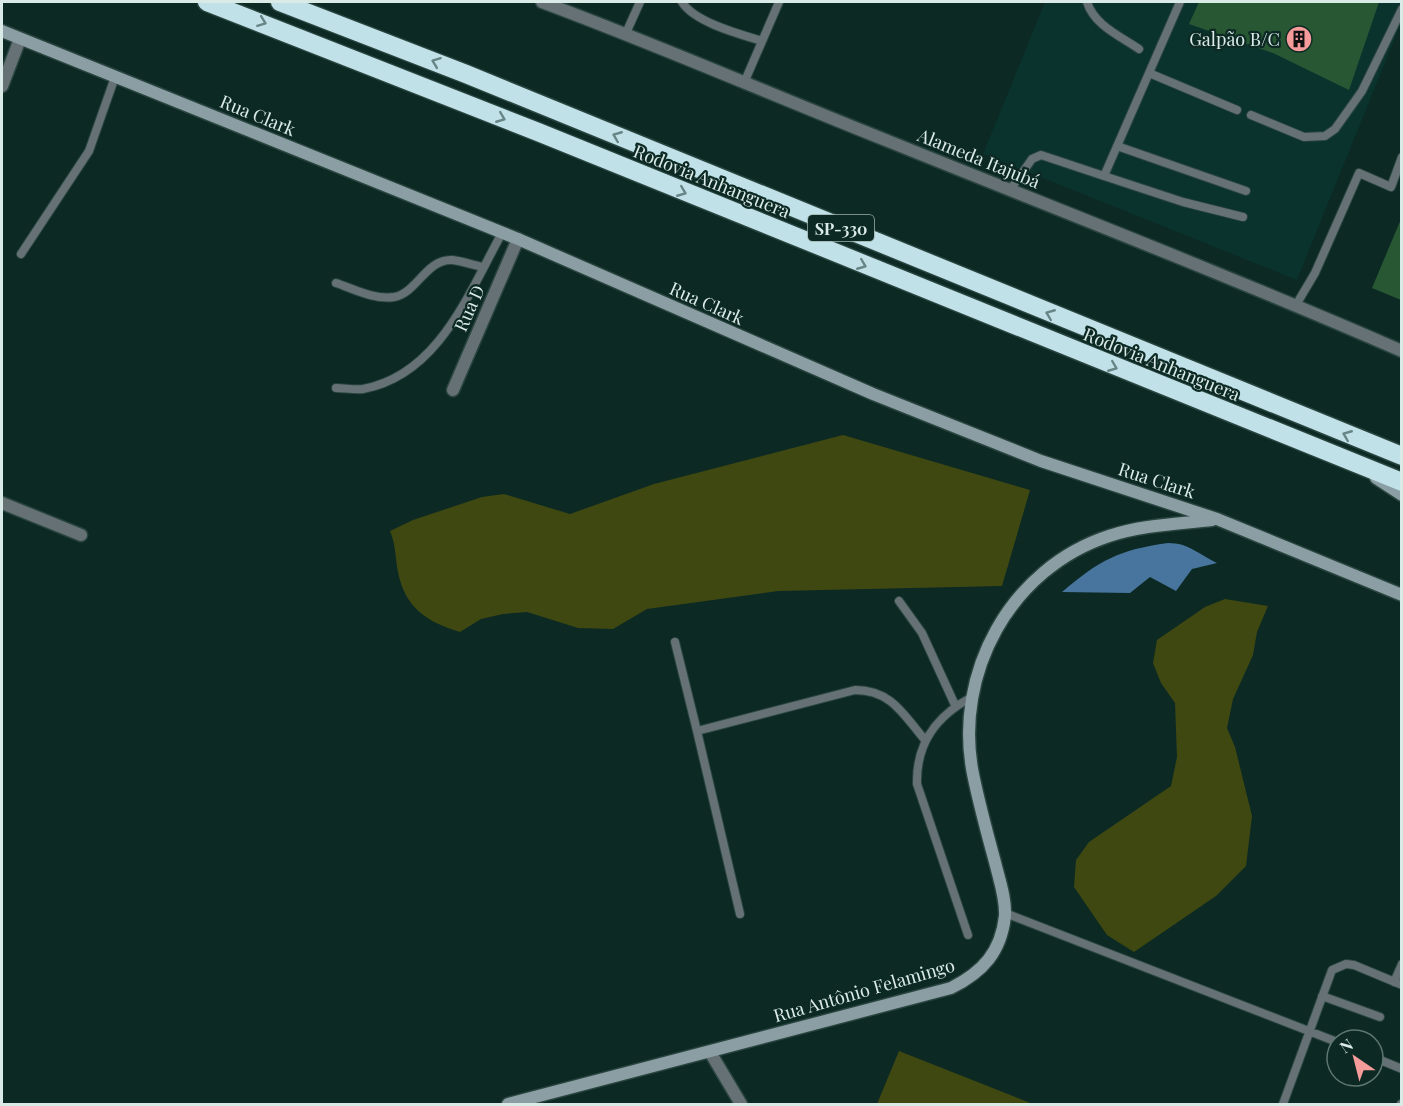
<svg xmlns="http://www.w3.org/2000/svg" width="1403" height="1106" viewBox="0 0 1403 1106" font-family="'Playfair Display',serif">
  <style>
    .built { fill: #0a332e }
    .green { fill: #3f4811 }
    .water { fill: #47759d }
    .building { fill: #285833 }
    .lines { fill: none; stroke-linecap: round; stroke-linejoin: round }
    .lane-casing { stroke: #29443f; stroke-width: 10 }
    .street-casing { stroke: #29443f; stroke-width: 15 }
    .secondary-casing { stroke: #29443f; stroke-width: 15 }
    .highway-casing { stroke: #29443f; stroke-width: 21 }
    .lane { stroke: #657175; stroke-width: 8 }
    .street { stroke: #657175; stroke-width: 12 }
    .secondary { stroke: #8a9ea3; stroke-width: 12 }
    .highway { stroke: #c0e1e8; stroke-width: 18 }
    .oneway { stroke: #668586 }
    .labels { text-anchor: middle; dominant-baseline: central; stroke-width: 4.5; stroke-linejoin: round; paint-order: stroke }
    .shield { fill: #0c2924; stroke: #9cb0ac; stroke-width: 1.5 }
    .shield-label { font-size: 16px; font-weight: bold; fill: #daeae7 }
    .poi-label { font-size: 18px; fill: #daeae7; stroke: #0c2924; text-anchor: end }
    .street-label { font-size: 18px; fill: #daeae7; stroke: #0c2924 }
  </style>
  <rect width="100%" height="100%" fill="#0c2924"/>
  <path class="built" d="M1045 2H1401V23L1297 280 983 154Z"/>
  <path class="green" d="M843 435 1030 490 1002 586 778 591 647 609 613 629 578 628 527 612 503 614 481 619 460 632C427 622 405 608 398 572 395 557 396 545 390 531L413 520 482 497 504 494 570 514 654 484Z
    M1225 599 1268 606 1257 632 1253 655 1233 699 1227 728 1235 747 1252 816 1246 866 1216 896 1134 952 1107 935 1074 887 1076 860 1089 842 1171 786 1177 757 1175 703 1161 683 1153 663 1157 640 1205 607Z
    M899 1051 1033 1104H877Z"/>
  <path class="water" d="M1168 543C1189 543 1198 554 1217 563L1192 569 1176 591 1150 577 1130 593 1062 592C1100 560 1118 550 1168 543Z"/>
  <path class="building" d="M1199 2H1379L1349 90 1273 53 1189 24Z
    M1401 219V300L1372 288Z"/>
  <g class="lines">
    <defs>
      <path id="lane" d="M682 2C694 22 739 34 762 41
        M1087 2C1094 25 1120 36 1139 49
        M626 33 640 2
        M1149 73 1237 110
        M744 83 779 2
        M1251 115 1304 137 1325 136 1335 129 1362 91 1402 9
        M1117 146 1246 191
        M1104 176 1183 202 1243 217
        M1010 190 1032 159 1041 155 1104 176 1180 2
        M21 254 89 151 115 77
        M336 283C354 289 374 300 394 297 417 293 426 259 452 260 462 261 473 265 483 267
        M1296 305 1315 273 1359 173 1391 187 1402 157
        M336 388C344 388 355 390 363 389 439 375 469 292 502 233
        M899 601 922 633 955 705
        M675 642 697 731
        M1005 913 1337 1042
        M740 914 697 731 855 690C891 690 903 714 925 740
        M968 935 917 784C916 743 936 716 972 697
        M1394 982 1402 964
        M1322 996 1380 1017
        M1373 1057 1402 1069
        M1283 1104 1332 970 1346 964 1354 965 1402 985
        M1401 1104H1402"/>
      <path id="street" d="M542 2C658 45 772 95 888 141 1059 210 1232 277 1402 351
        M2 86 20 39
        M453 390 518 239
        M2 503 81 535
        M710 1052 741 1104"/>
      <path id="secondary" d="M2 31 518 239 873 394 1041 461 1217 519 1402 595
        M1376 478 1402 495
        M508 1104 951 988C983 972 1001 952 1005 916 1006 898 999 879 995 862 987 833 979 803 973 774 953 673 1011 568 1109 536 1142 525 1178 524 1212 520"/>
      <path id="highway" d="M207 2 538 132 1402 482
        M280 2 466 74 1402 456"/>
    </defs>
    <use href="#lane" class="lane-casing"/>
    <use href="#street" class="street-casing"/>
    <use href="#secondary" class="secondary-casing"/>
    <use href="#highway" class="highway-casing"/>
    <use href="#lane" class="lane"/>
    <use href="#street" class="street"/>
    <use href="#secondary" class="secondary"/>
    <use href="#highway" class="highway"/>
  </g>
  <defs><path id="oneway-chevron" d="M-2-3.5L2.5 0L-2 3.5" fill="none" stroke-width="1.6" stroke-linecap="round" stroke-linejoin="round" transform="scale(1.5)"/></defs>
  <g class="oneway">
    <use href="#oneway-chevron" transform="translate(262 22) rotate(21)"/>
    <use href="#oneway-chevron" transform="translate(436 62) rotate(-159)"/>
    <use href="#oneway-chevron" transform="translate(501 118) rotate(22)"/>
    <use href="#oneway-chevron" transform="translate(617 136) rotate(-158)"/>
    <use href="#oneway-chevron" transform="translate(682 192) rotate(22)"/>
    <use href="#oneway-chevron" transform="translate(862 265) rotate(22)"/>
    <use href="#oneway-chevron" transform="translate(1050 314) rotate(-158)"/>
    <use href="#oneway-chevron" transform="translate(1113 367) rotate(22)"/>
    <use href="#oneway-chevron" transform="translate(1347 435) rotate(-158)"/>
  </g>
  <defs>
    <symbol id="building-disc" viewBox="-11 -11 22 22"><circle r="9.5" fill="#f59b99" stroke="#0c2924"/><path d="M-4-6H4V6H1V3H-1V6H-4ZM-2.5-4.3h1.7v1.8h-1.7ZM.8-4.3h1.7v1.8H.8ZM-2.5-1h1.7V.8h-1.7ZM.8-1h1.7V.8H.8Z" fill="#111"/></symbol>
  </defs>
  <g fill-rule="evenodd">
    <use href="#building-disc" x="1284" y="24" width="30" height="30"/>
  </g>
  <g class="labels">
    <rect class="shield" x="808" y="215" width="66" height="26" rx="4.5"/>
    <g class="shield-label">
      <text x="841" y="228">SP-330</text>
    </g>
    <g class="poi-label">
      <text x="1280" y="39">Galpão B/C</text>
    </g>
    <g class="street-label">
      <text transform="translate(258 115) rotate(22)">Rua Clark</text>
      <text transform="translate(979 158) rotate(22)">Alameda Itajubá</text>
      <text transform="translate(712 181) rotate(22)">Rodovia Anhanguera</text>
      <text transform="translate(707 303) rotate(24)">Rua Clark</text>
      <text transform="translate(469 308) rotate(-66)">Rua D</text>
      <text transform="translate(1162 364) rotate(22)">Rodovia Anhanguera</text>
      <text transform="translate(1157 480) rotate(18)">Rua Clark</text>
      <text transform="translate(864 990) rotate(-16)">Rua Antônio Felamingo</text>
    </g>
  </g>
  <rect width="1403" height="1106" fill="none" stroke="#daeae7" stroke-width="6"/>
  <g transform="translate(1355 1058) rotate(325)"><circle r="28" fill="#0c2924" stroke="#5e7672" stroke-width="1.5"/>
  <path d="M0-4.5L10 22L0 15L-10 22Z" fill="#f59b99"/>
  <text y="-9" font-size="16" font-weight="bold" text-anchor="middle" fill="#daeae7">N</text>
  </g>
</svg>
